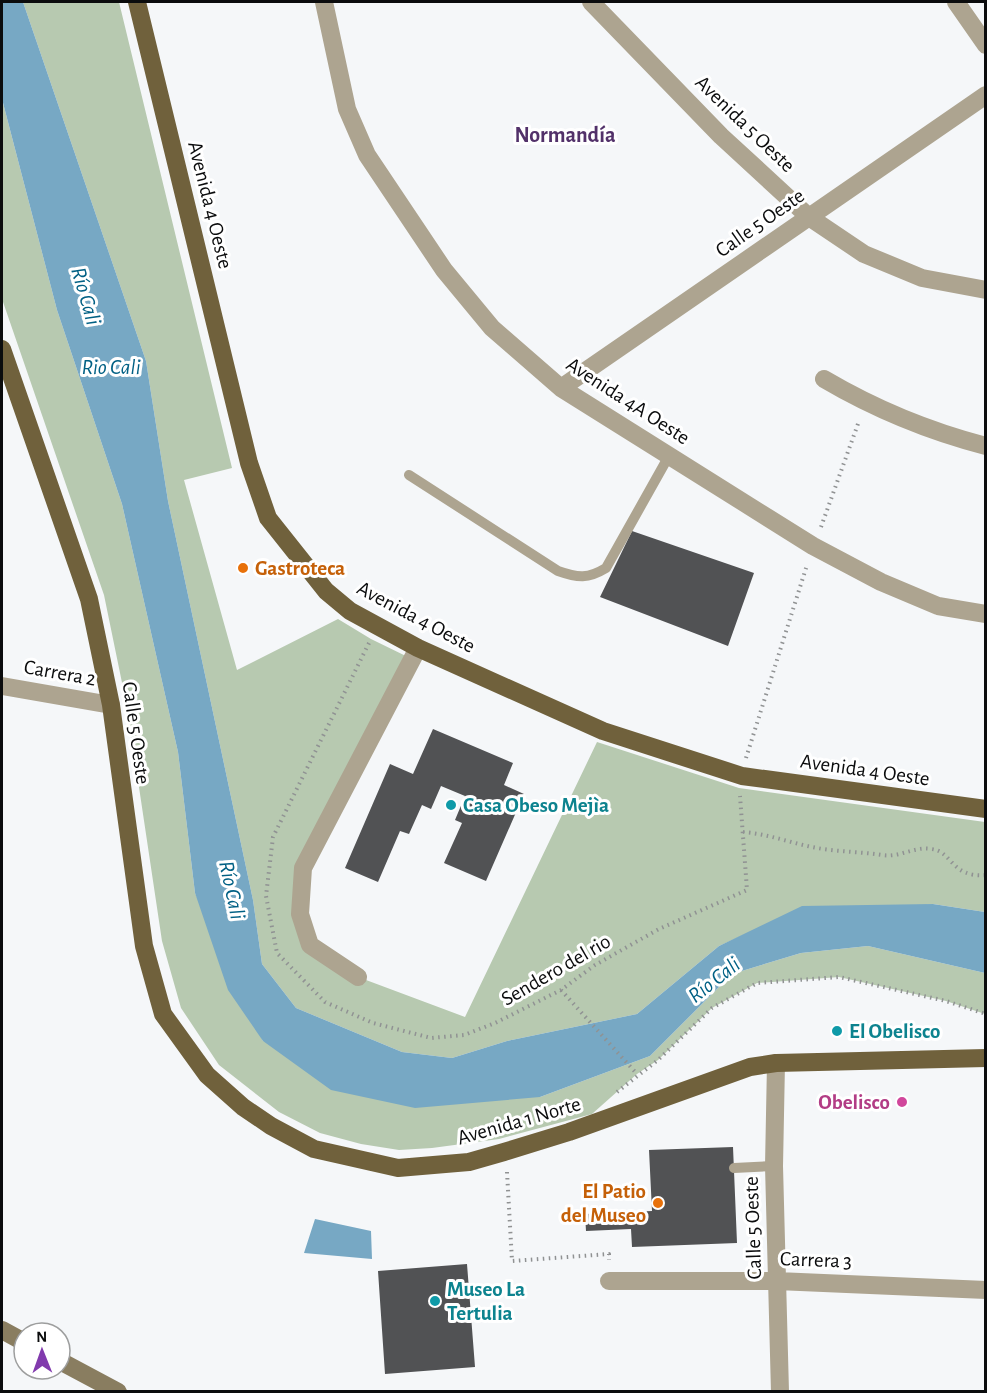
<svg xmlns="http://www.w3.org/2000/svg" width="987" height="1393" viewBox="0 0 987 1393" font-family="'Alegreya Sans',sans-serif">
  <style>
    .green { fill: #b7c9b0 }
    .water { fill: #77a8c4 }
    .building { fill: #515254 }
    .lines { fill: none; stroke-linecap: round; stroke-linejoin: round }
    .path { stroke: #909293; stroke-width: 4; stroke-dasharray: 1.5 4.5; stroke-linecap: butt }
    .lane { stroke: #ada490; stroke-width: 10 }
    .street { stroke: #ada490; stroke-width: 18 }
    .secondary { stroke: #897d60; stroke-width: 18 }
    .primary { stroke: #70613c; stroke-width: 18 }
    .food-dot { fill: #e8710a; stroke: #fff; stroke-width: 2 }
    .culture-dot { fill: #0f9aa8; stroke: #fff; stroke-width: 2 }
    .hotel-dot { fill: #d1479c; stroke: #fff; stroke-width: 2 }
    .labels { text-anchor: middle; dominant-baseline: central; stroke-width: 6; stroke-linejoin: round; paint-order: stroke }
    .street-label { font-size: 21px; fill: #0b0c0d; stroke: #fff }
    .food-label { font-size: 21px; font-weight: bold; fill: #c56008; stroke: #fff; text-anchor: start }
    .culture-label { font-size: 21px; font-weight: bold; fill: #0d838f; stroke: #fff; text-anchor: start }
    .hotel-label { font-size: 21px; font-weight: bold; fill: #b23c85; stroke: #fff; text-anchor: end }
    .neighbourhood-label { font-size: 22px; font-weight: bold; fill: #52316a; stroke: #fff }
    .water-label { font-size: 22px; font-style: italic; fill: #006084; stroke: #fff }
  </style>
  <rect width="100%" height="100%" fill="#f5f7f9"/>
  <path class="green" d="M23 2H119L232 468 184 480 237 670 338 619 371 639 412 659 303 868 310 945 358 977 465 1017 597 742 739 788 985 822V912L933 904 759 928 719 946 637 1014 507 1041 452 1058 402 1052 296 1008 262 964 253 900 168 501 146 361Z
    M2 99 57 310 122 504 178 752 195 893 263 1041 540 1097 650 1056 732 974 801 953 868 946 985 973V1014L946 1001 839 977 757 983 712 1008 658 1060 637 1074 592 1114 499 1139 432 1148 399 1150 361 1144 320 1133 279 1112 219 1065 181 1008 162 941 127 707 104 595 2 299Z"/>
  <path class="water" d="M2 2H23L146 361 168 501 253 900 262 964 296 1008 402 1052 452 1058 507 1041 637 1014 719 946 802 906 933 904 985 912V973L868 946 801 953 732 974 650 1056 540 1097 415 1108 331 1090 263 1041 228 990 195 893 178 752 122 504 57 310 2 99Z
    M315 1219 371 1231 372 1259 304 1253Z"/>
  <path class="building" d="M632 531 754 573 728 646 600 597Z
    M433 729 513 763 504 785 524 794 486 881 444 863 462 823 455 820 465 796 441 786 431 809 422 805 409 834 400 831 378 882 345 868 390 764 413 774Z
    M733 1147 737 1243 632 1247 631 1229 586 1231 585 1214 652 1211 649 1150Z
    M467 1264 475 1367 385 1374 378 1271Z"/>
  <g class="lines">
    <path class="path" d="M821 527 859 421
      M369 643 273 837 266 896 277 953 325 1002 373 1023 431 1038 464 1035 495 1023 561 990 595 965 659 929 747 890 740 796
      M746 758 807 565
      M743 832C770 834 796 845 823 849 843 852 863 852 882 855 900 858 914 846 931 849 953 851 950 878 986 875
      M561 990 637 1074
      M617 1092 658 1060 712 1008 757 983 839 977 946 1001 986 1014
      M507 1172 512 1261 609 1254V1260"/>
    <path class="lane" d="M409 475 558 571C578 578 588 579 606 568L670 454
      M734 1168 774 1166"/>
    <path class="street" d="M324 2 347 109 367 155 444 270 492 328 561 388 813 546 881 582 938 606 986 614
      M591 2 721 136 809 217 864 254 922 278 986 290
      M956 2 986 45
      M824 379C875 409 928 431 986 446
      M561 388 986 95
      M2 686 111 705
      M358 977 310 945 300 914 303 868 418 648
      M776 1063 774 1166 780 1392
      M609 1281H777L986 1290"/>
    <path class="secondary" d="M2 1330 24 1342
      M60 1361 118 1392"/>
    <path class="primary" d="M137 2 249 463 268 518 326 591 350 611 418 648 603 731 742 776 986 809
      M2 349 89 599 111 705 144 946 163 1014 207 1075 243 1107 271 1126 314 1149 398 1168 469 1162 504 1152 569 1132 750 1067 776 1063 986 1058"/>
  </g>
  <g class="food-dot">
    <circle cx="243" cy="568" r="6"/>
    <circle cx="658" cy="1203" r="6"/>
  </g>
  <g class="culture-dot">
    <circle cx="451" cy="805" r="6"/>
    <circle cx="837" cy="1031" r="6"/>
    <circle cx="435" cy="1301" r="6"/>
  </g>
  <circle class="hotel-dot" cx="902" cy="1102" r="6"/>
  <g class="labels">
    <g class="street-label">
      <text transform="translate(745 124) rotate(44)">Avenida 5 Oeste</text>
      <text transform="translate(210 205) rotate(76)">Avenida 4 Oeste</text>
      <text transform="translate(760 223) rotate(-35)">Calle 5 Oeste</text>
      <text transform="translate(628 401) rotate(33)">Avenida 4A Oeste</text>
      <text transform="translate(416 617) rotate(28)">Avenida 4 Oeste</text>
      <text transform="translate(60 673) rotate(10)">Carrera 2</text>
      <text transform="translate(136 733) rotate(82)">Calle 5 Oeste</text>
      <text transform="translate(865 770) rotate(8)">Avenida 4 Oeste</text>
      <text transform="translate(556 970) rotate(-30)">Sendero del rio</text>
      <text transform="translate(519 1121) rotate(-16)">Avenida 1 Norte</text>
      <text transform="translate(753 1228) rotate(-92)">Calle 5 Oeste</text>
      <text transform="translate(816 1260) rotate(2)">Carrera 3</text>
    </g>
    <g class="food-label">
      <text x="255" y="568">Gastroteca</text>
      <text x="646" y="1191" text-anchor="end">El Patio<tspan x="646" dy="24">del Museo</tspan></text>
    </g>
    <g class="culture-label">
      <text x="463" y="805">Casa Obeso Mejìa</text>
      <text x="849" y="1031">El Obelisco</text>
      <text x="447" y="1289">Museo La<tspan x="447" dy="24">Tertulia</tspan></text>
    </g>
    <g class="hotel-label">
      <text x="890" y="1102">Obelisco</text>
    </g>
    <g class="neighbourhood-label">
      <text x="565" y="135">Normandía</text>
    </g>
    <g class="water-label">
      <text transform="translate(86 296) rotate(74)">Río Cali</text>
      <text x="111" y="367">Rio Cali</text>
      <text transform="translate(232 890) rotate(78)">Río Cali</text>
      <text transform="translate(714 980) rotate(-38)">Río Cali</text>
    </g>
  </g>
  <rect width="987" height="1393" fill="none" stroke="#0b0c0d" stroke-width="6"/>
  <g transform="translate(42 1351) rotate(359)"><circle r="28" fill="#ffffff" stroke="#9d9e9e" stroke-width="1.5"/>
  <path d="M0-4.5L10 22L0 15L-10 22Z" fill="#813aad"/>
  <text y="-9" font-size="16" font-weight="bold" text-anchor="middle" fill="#0b0c0d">N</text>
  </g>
</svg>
